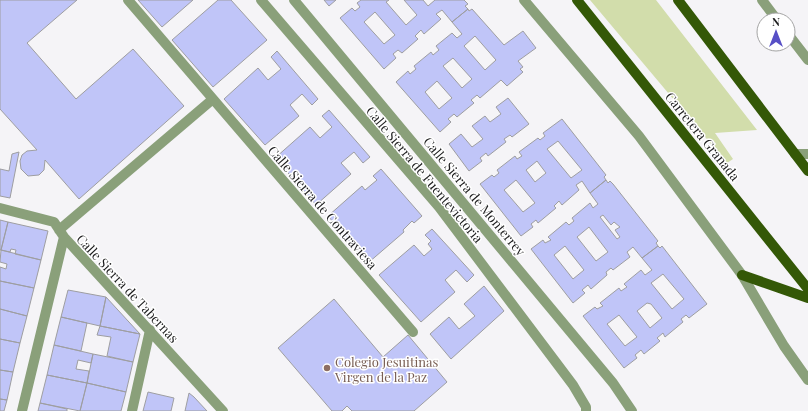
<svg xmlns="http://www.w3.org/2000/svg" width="808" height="411" viewBox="0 0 808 411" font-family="'Playfair Display',serif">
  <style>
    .green { fill: #d2ddab }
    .building { fill: #c0c5f8; stroke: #9e9ea1; fill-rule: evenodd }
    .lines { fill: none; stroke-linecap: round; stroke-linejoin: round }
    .minor { stroke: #8aa07a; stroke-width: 10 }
    .major { stroke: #345807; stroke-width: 10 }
    .education-dot { fill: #8d6e63; stroke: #fff; stroke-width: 1.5 }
    .labels { text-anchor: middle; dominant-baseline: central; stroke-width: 3; stroke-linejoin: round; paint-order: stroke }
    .street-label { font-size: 13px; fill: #1b1b1c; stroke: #fff }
    .education-label { font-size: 13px; fill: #785e54; stroke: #fff; text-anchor: start }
  </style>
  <rect width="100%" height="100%" fill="#f5f4f7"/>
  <path class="green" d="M590 0H656L757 130 715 133 733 159 727 163Z"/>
  <path class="building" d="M0 0H77L27 43 76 99 133 49 184 106 79 199 45 160 44 170 39 175 28 176 21 169 20 161 22 155 27 151 37 150 0 109Z
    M138 0H193L162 27Z
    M218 0H231L267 40 213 87 172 40Z
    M324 0H336L329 6Z
    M361 0H389L386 2 406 25 417 15 404 0H423L428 6 435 0H464L468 4 465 6 468 9 452 22 442 10 436 14 441 19 424 34 421 30 415 36 418 39 402 53 398 50 393 54 396 58 384 69 340 18 352 8 355 11 360 7 357 3ZM375 12 395 35 384 44 364 22Z
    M468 9 469 11 472 9 504 45 523 31 536 48 518 61 523 67 520 69 523 72 507 86 501 80 480 98 477 95 471 100 474 103 457 117 454 114 448 119 451 122 440 132 396 82 408 71 410 74 416 69 414 66 431 52 433 55 439 50 436 46 452 33 457 38 462 34 452 22ZM475 36 496 60 485 70 464 46ZM453 58 472 79 462 88 443 66ZM437 81 452 98 439 109 425 92Z
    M277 51 318 99 312 105 302 94 290 105 299 116 265 145 224 99 258 68 268 80 281 69 271 57Z
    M508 98 529 124 512 137 510 135 504 139 506 142 488 156 486 153 480 158 482 161 469 171 449 144 461 134 472 147 483 139 472 126 485 116 490 122 501 114 496 107Z
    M329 110 370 157 363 163 354 152 341 163 351 174 316 205 275 158 310 127 320 138 332 127 322 116Z
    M562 119 606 175 604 177 606 180 590 193 582 181 576 185 579 190 562 205 559 201 554 206 556 208 538 223 536 220 531 224 533 227 521 236 480 184 492 175 494 177 499 173 497 170 515 156 517 159 522 156 519 152 538 138 540 140 545 136 543 133ZM558 141 582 170 571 178 547 149ZM537 161 546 173 535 182 526 170ZM516 180 535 203 523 212 504 190Z
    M19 152 10 198 0 196V169L9 171 12 154Z
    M381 169 422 216 414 223 412 221 403 230 404 232 368 263 328 216 362 186 365 190 377 180 373 176Z
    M606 180 608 183 610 181 613 184 658 241 656 243 658 246 642 258 633 247 627 252 630 257 613 270 611 268 606 272 607 275 591 289 588 285 582 290 585 293 573 303 531 249 543 240 545 243 551 240 548 237 566 222 569 225 574 221 572 218 590 203 593 208 598 204 590 193ZM603 215 611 225 614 222 620 227 615 230 620 237 617 239 600 217ZM589 227 608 252 596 261 577 237ZM565 246 584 270 573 279 554 255Z
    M0 220 8 222 1 250H0Z
    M8 222 48 231 41 260 15 254 16 250 11 249 10 252 1 250Z
    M432 229 474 275 467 282 456 270 445 280 455 292 421 322 379 275 414 245 424 256 432 249 428 244 431 241 425 235Z
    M658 246 660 248 662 246 707 304 689 318 686 315 681 319 683 322 665 337 663 333 657 338 660 341 644 354 641 350 635 355 637 358 624 368 583 316 595 307 597 309 603 306 600 303 619 288 621 291 627 287 624 284 641 270 645 275 652 270 642 258ZM663 274 684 299 672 309 651 283ZM647 303 651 304 662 318 650 328 637 311ZM619 315 637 337 625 346 607 324Z
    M1 250 41 260 34 288 0 281V267L6 269 7 264 0 262Z
    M0 281 34 288 27 316 0 309Z
    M484 286 504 311 451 359 430 334 449 317 459 329 475 316 464 304Z
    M68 290 106 297 100 326 61 317Z
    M106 297 140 334 100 326Z
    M334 299 383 357 408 335 447 382 414 411H352L347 406 342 411H332L278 348Z
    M0 309 27 316 20 343 0 339Z
    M61 317 87 323 81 351 54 345Z
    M100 326 140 334 133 362 107 356 111 337 97 335Z
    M0 339 20 343 13 372 0 370Z
    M54 345 93 354 91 363 78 360 76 369 89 371 87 383 47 375Z
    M93 354 133 362 126 392 87 383Z
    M0 370 13 372 7 400 0 399Z
    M47 375 87 383 80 411 40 403Z
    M87 383 126 392 121 411H80Z
    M148 392 174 398 171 411H143Z
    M189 393 194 397 207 411H185Z
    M0 399 7 400 4 411H0Z
    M40 403 67 409V411H38Z"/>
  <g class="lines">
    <path class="minor" d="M128 0 413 332
      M261 0 439 207 573 385 586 407V411
      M294 0 613 383 632 411
      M524 0 639 136 742 275 784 346 808 380
      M762 0 777 20
      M788 34 808 60
      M795 154H808
      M0 208 54 222 64 237 223 411
      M59 230 213 99
      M22 411 64 237
      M132 411 150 330"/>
    <path class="major" d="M577 0 808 289
      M678 0 808 171
      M742 275 808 298"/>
  </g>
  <circle class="education-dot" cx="327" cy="368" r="4"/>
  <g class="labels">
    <g class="street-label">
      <text transform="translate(703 136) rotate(51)">Carretera Granada</text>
      <text transform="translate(425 174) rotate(50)">Calle Sierra de Fuentevictoria</text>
      <text transform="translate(475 196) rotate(50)">Calle Sierra de Monterrey</text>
      <text transform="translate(323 207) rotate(49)">Calle Sierra de Contraviesa</text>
      <text transform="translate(128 288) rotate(47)">Calle Sierra de Tabernas</text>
    </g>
    <g class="education-label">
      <text x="335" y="361">Colegio Jesuitinas<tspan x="335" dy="15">Virgen de la Paz</tspan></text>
    </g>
  </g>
  <g transform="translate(776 32)"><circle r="19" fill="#ffffff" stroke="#a4a4a4"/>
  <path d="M0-3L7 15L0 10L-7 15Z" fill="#574fc6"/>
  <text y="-6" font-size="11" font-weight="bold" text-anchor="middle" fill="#1b1b1c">N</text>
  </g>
</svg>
